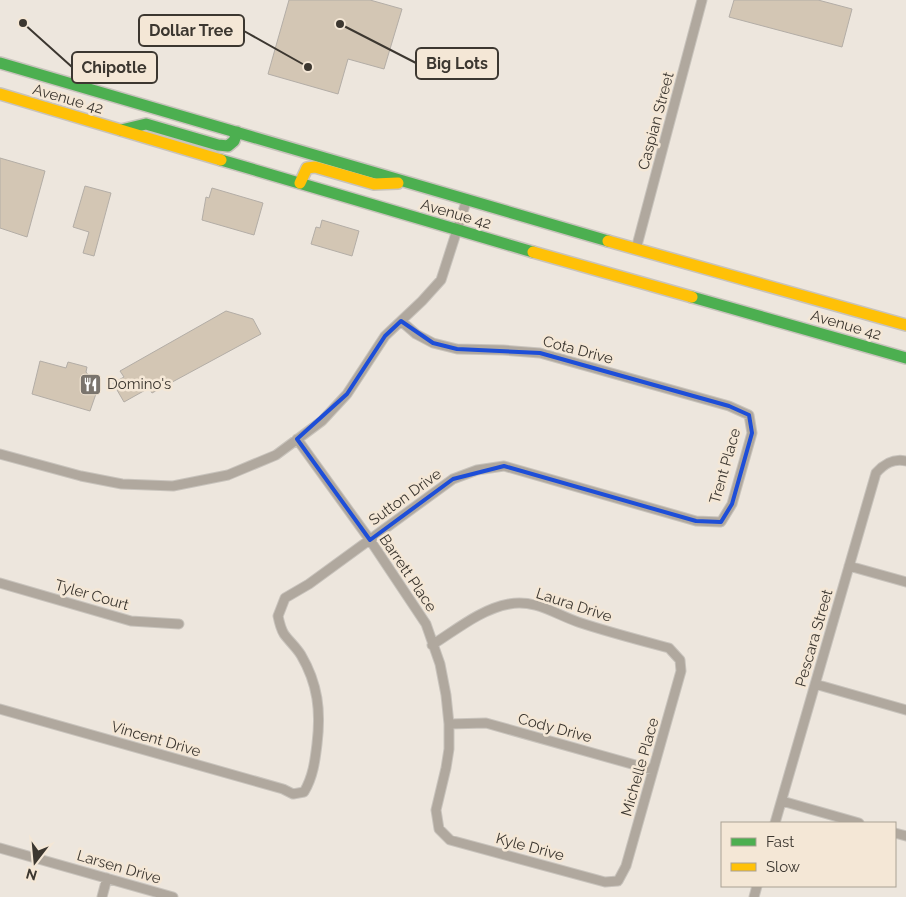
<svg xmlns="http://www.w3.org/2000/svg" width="906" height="897" viewBox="0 0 906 897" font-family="Raleway,sans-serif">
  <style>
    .building { fill: #d3c6b4; stroke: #b3ada6 }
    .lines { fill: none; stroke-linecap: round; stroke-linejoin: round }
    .street-casing { stroke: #c8c3bc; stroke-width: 11 }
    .fast-casing { stroke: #c8c3bc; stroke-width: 14 }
    .slow-casing { stroke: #c8c3bc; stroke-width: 14 }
    .street { stroke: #b0a89e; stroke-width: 9 }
    .fast { stroke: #4caf50; stroke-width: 11 }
    .slow { stroke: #ffc107; stroke-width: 11 }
    .marked { fill: none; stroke: #1d4ed8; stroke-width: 4; stroke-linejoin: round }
    .labels { text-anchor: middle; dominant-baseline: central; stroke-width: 5; stroke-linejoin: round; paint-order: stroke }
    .street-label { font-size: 15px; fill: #3c3730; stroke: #f4e7d6 }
    .poi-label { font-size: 15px; fill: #3c3730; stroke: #f4e7d6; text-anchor: start }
    .leader { fill: none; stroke: #3c3730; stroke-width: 2 }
    .callout-dot { fill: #3c3730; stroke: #f4e7d6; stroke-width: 2 }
    .callout { fill: #f4e7d6; stroke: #3c3730; stroke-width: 2 }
    .callout-label { font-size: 16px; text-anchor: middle; font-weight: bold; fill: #3c3730 }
  </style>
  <rect width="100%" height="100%" fill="#ede6dd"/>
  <path class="building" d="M289 0H370L402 9 384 69 348 59 338 94 268 74Z
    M734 0H818L852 9 842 47 729 17Z
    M0 158 45 171 27 237 0 228Z
    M85 186 111 193 94 256 83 253 89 232 73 227Z
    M212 188 263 203 254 235 202 220 206 197 209 198Z
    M322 220 359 231 352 256 311 244 316 227 320 228Z
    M226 311 253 319 261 334 152 393 149 388 124 402 113 383 124 377 120 371Z
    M40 361 66 368 68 362 87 367 86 372 98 388 90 411 32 394Z"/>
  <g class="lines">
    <defs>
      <path id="street" d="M636 249 702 0
        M297 439 370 540 426 624 440 664 446 695 449 724V749L446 768 436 810 439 829 450 840 605 882 618 881 626 866 681 671 680 660 669 648C639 640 608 632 578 622 555 614 535 599 509 604 481 609 456 630 432 645
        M0 454 81 476 122 484 173 486 228 475 276 455 322 421 347 394 385 336 422 301 441 280 467 199
        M849 566 906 582
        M0 583 131 621 179 624
        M815 684 906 710
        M0 709 283 789 293 794 304 792C313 777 315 761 317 744 321 711 318 684 301 655 296 647 289 641 284 634 281 629 279 621 278 616L285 598 309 584 453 479 477 470 504 466 696 521 721 522 732 504 752 433 749 415 729 406 540 353 503 350 457 349 433 343 416 334 401 321
        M449 724 486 723 653 770
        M782 801 859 823
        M775 823 876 473C884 464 893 458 906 461
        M895 833 906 836
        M0 848 173 897
        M102 897 107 878
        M754 897 757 886"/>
      <path id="fast" d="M0 63 608 241
        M121 130 146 124 218 145 228 146 234 141 237 132
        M221 160 533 252
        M692 297 906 358"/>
      <path id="slow" d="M0 94 221 160
        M300 183 307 168 315 167 374 184 398 183
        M608 241 906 325
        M533 252 692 297"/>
    </defs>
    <use href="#street" class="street-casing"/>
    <use href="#fast" class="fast-casing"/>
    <use href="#slow" class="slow-casing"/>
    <use href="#street" class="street"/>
    <use href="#fast" class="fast"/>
    <use href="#slow" class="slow"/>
  </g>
  <path class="marked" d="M401 321 433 343 457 349 540 353 729 406 749 415 752 433 732 504 721 522 696 521 504 466 453 479 370 540 297 439 347 394 385 336Z"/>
  <defs>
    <symbol id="restaurant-square" viewBox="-11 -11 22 22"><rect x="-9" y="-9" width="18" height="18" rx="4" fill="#7a746d" stroke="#f4e7d6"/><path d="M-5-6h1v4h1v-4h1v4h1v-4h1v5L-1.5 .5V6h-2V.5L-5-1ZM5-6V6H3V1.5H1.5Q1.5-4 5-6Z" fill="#fff"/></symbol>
  </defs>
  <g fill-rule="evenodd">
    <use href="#restaurant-square" x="78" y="372" width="25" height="25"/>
  </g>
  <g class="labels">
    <g class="street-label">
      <text transform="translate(68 99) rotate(16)">Avenue 42</text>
      <text transform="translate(656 121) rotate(-75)">Caspian Street</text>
      <text transform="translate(456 214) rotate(16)">Avenue 42</text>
      <text transform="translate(846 325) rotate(16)">Avenue 42</text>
      <text transform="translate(578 350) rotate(15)">Cota Drive</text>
      <text transform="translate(725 466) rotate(-74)">Trent Place</text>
      <text transform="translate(405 497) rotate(-36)">Sutton Drive</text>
      <text transform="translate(408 573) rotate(56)">Barrett Place</text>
      <text transform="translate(92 595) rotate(16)">Tyler Court</text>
      <text transform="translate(574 605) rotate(18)">Laura Drive</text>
      <text transform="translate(814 638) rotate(-74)">Pescara Street</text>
      <text transform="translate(555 728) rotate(15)">Cody Drive</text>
      <text transform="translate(156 739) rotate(16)">Vincent Drive</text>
      <text transform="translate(640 767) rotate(-74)">Michelle Place</text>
      <text transform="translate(530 847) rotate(15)">Kyle Drive</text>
      <text transform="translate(119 867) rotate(16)">Larsen Drive</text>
    </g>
    <g class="poi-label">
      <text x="107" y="384">Domino's</text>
    </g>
  </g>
  <path class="leader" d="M308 67L244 31M340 24L416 63M23 23L72 67"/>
  <g class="callout-dot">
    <circle cx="308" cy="67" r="5"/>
    <circle cx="340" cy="24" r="5"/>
    <circle cx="23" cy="23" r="5"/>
  </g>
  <g class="callout">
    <rect x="139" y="15" width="105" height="31" rx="5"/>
    <rect x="416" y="48" width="82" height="31" rx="5"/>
    <rect x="72" y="52" width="85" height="31" rx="5"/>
  </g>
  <g class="callout-label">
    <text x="191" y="36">Dollar Tree</text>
    <text x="457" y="69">Big Lots</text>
    <text x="114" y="73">Chipotle</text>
  </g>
  <rect x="721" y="822" width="175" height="65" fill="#f4e7d6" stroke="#aaa194"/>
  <rect x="731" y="838" width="25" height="8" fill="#4caf50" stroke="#aaa194"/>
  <text x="766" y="847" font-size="15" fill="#3c3730">Fast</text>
  <rect x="731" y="863" width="25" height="8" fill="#ffc107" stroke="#aaa194"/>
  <text x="766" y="872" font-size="15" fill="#3c3730">Slow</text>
  <g transform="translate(35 862) rotate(196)" stroke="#f4e7d6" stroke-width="4" paint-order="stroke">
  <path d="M0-4L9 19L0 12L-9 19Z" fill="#3c3730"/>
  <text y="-8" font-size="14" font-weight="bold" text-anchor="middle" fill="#3c3730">N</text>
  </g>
</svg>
